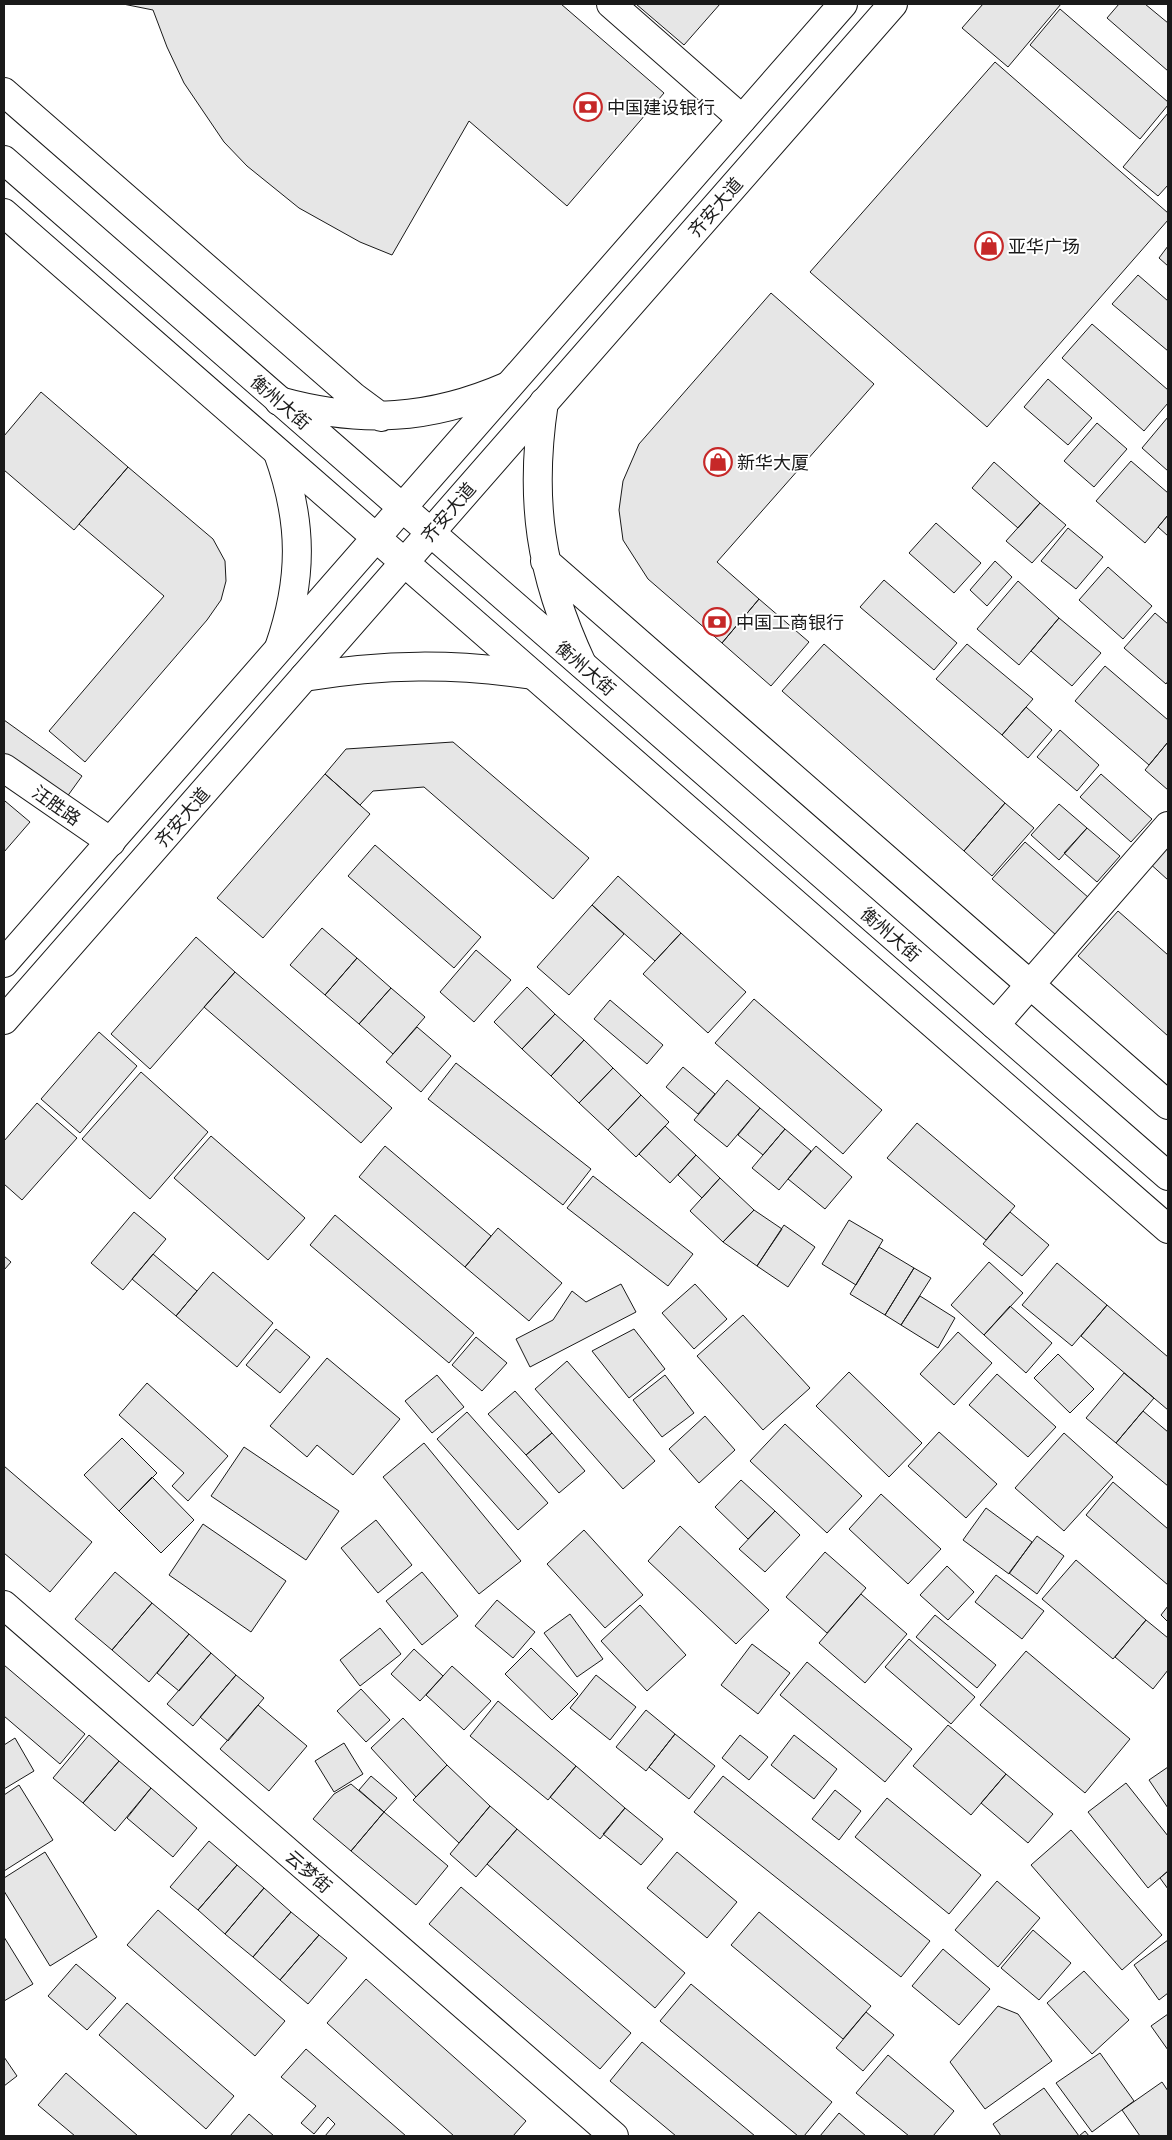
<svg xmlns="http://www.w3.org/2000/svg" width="1172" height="2140" viewBox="0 0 1172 2140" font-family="Commissioner,'Noto Sans SC',sans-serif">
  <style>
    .building { fill: #e6e6e6; stroke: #1a1a1a }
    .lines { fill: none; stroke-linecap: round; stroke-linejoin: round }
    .minor-casing { stroke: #1a1a1a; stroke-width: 30 }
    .major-casing { stroke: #1a1a1a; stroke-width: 30 }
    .minor { stroke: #fff; stroke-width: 28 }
    .major { stroke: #fff; stroke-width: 28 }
    .labels { text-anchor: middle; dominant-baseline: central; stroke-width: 4; stroke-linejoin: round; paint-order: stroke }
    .poi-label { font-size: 18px; fill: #1a1a1a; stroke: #fff; text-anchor: start }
    .street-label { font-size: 18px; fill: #1a1a1a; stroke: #fff }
  </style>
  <rect width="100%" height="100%" fill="#fff"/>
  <path class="building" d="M123 4H561L664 93 567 206 469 121 392 255 360 242 299 208 247 166 224 142 184 83 167 47 153 10Z
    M636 4H720L684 45Z
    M983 4H1061L1008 67 962 28Z
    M1119 4H1145L1168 23V71L1107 18Z
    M1060 9 1168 102V105L1140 139 1030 45Z
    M995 62 1168 213V220L987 427 810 272Z
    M1168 113V185L1158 196 1123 167Z
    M1168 246V266L1159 258Z
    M1138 275 1168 301V351L1112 304Z
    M771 293 874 384 717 562 759 599 722 643 648 579 623 540 619 510 623 481 639 444Z
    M1092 324 1168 390V403L1144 431 1062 358Z
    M1048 379 1092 418 1068 445 1024 407Z
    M41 392 128 467 74 530 4 470V436Z
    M1168 417V471L1142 448Z
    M1097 423 1127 449 1094 487 1064 461Z
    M1131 461 1168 493V515L1145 543 1096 501Z
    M994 462 1040 503 1018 528 972 488Z
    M128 467 213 539 225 561 226 581 221 600 207 620 85 762 49 731 164 596 79 524Z
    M1040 503 1066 525 1032 563 1006 541Z
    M1168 515V536L1158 527Z
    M936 523 981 563 954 593 909 553Z
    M1068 528 1103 557 1076 589 1041 561Z
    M995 561 1012 577 987 606 970 590Z
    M1108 567 1152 606 1123 639 1079 600Z
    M884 580 957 643 934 670 860 607Z
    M1018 581 1059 618 1019 665 977 629Z
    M759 599 809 642 771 686 722 643Z
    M1155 613 1168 624V681L1166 684 1124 648Z
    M1059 618 1101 653 1072 686 1031 651Z
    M824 644 1005 803 964 851 782 691Z
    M967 644 1033 699 1002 735 936 679Z
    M1105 666 1168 720V742L1149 765 1075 701Z
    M1026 707 1052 730 1028 758 1002 735Z
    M4 720 82 776 64 801 4 758Z
    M1060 730 1099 765 1077 791 1037 757Z
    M453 742 589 858 553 899 424 787 373 791 360 805 325 774 346 749Z
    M1168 742V790L1145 770Z
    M325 774 370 814 263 938 217 898Z
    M1101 774 1152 819 1131 842 1080 797Z
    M5 801 30 822 4 852V802Z
    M1005 803 1034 828 992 876 964 851Z
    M1059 804 1087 828 1059 860 1031 835Z
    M1087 828 1120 856 1097 882 1064 853Z
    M1168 836V880L1147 861Z
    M1025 842 1089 898 1056 935 992 879Z
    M375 845 481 937 454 968 348 876Z
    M618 876 681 933 655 961 592 905Z
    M592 905 624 934 569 995 537 967Z
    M1118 911 1168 955V1036L1078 956Z
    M322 928 357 958 325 995 290 965Z
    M681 933 746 992 708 1033 643 974Z
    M196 937 235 972 150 1069 111 1034Z
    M476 950 511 980 474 1022 440 992Z
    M357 958 391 988 359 1024 325 995Z
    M235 972 392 1108 361 1143 204 1007Z
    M527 987 555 1014 522 1049 494 1022Z
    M391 988 425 1017 393 1054 359 1024Z
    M754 999 882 1110 843 1154 715 1043Z
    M610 1000 663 1045 647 1064 594 1019Z
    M555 1014 584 1040 551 1076 522 1049Z
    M417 1027 451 1056 421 1092 386 1062Z
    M99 1032 137 1066 80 1133 41 1099Z
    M584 1040 613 1068 579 1103 551 1076Z
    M456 1063 591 1169 563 1205 428 1099Z
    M683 1067 715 1094 698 1114 666 1087Z
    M613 1068 641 1095 608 1130 579 1103Z
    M141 1072 208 1132 150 1199 82 1139Z
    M727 1080 760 1108 727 1147 694 1120Z
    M641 1095 669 1122 636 1157 608 1130Z
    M37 1103 77 1138 22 1200 4 1184V1141Z
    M760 1108 785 1129 763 1155 738 1135Z
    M917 1123 1015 1206 986 1240 887 1158Z
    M665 1126 696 1155 670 1183 639 1154Z
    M785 1129 811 1151 779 1190 752 1168Z
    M211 1136 305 1218 268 1260 174 1178Z
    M385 1146 491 1236 465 1267 359 1177Z
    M816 1146 852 1177 825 1209 788 1179Z
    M696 1155 720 1178 702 1198 678 1175Z
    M593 1176 693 1254 668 1286 567 1208Z
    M720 1178 754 1210 723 1242 690 1211Z
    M754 1210 782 1229 757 1266 723 1242Z
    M134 1212 166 1239 123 1290 91 1263Z
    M1010 1212 1049 1245 1022 1276 983 1244Z
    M335 1215 474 1333 449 1363 310 1245Z
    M849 1220 883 1240 856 1285 822 1264Z
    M784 1225 815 1247 788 1287 757 1266Z
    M498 1228 562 1283 529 1321 465 1267Z
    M879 1247 914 1268 885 1315 850 1294Z
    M153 1254 197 1291 176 1316 132 1279Z
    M4 1256 11 1262 4 1270Z
    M989 1262 1023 1293 984 1335 951 1305Z
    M1057 1263 1107 1305 1072 1346 1022 1305Z
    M914 1268 931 1278 901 1325 885 1315Z
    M213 1272 273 1323 237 1367 176 1316Z
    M621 1284 636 1312 530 1367 516 1339 553 1320 572 1291 586 1302Z
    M695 1284 727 1319 694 1349 662 1313Z
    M920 1296 955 1318 938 1348 901 1325Z
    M1107 1305 1168 1357V1410L1081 1336Z
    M1010 1306 1052 1343 1026 1373 984 1335Z
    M743 1315 810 1388 763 1430 697 1356Z
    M276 1329 310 1357 280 1393 246 1365Z
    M634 1329 665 1369 629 1398 592 1351Z
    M958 1332 992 1363 954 1405 920 1374Z
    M476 1337 507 1363 482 1391 452 1365Z
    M1058 1354 1094 1389 1070 1413 1034 1378Z
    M327 1358 400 1419 353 1475 317 1445 307 1457 270 1426Z
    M567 1361 655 1461 623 1489 535 1389Z
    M849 1372 922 1443 889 1477 816 1406Z
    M1124 1373 1154 1398 1116 1443 1086 1418Z
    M997 1374 1056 1427 1028 1457 969 1405Z
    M437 1375 464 1407 432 1433 405 1401Z
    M665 1375 694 1413 662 1437 633 1400Z
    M147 1383 228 1456 188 1501 172 1486 184 1473 119 1415Z
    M515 1391 552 1433 526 1455 488 1414Z
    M1143 1411 1168 1432V1486L1116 1443Z
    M467 1412 548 1503 518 1530 437 1439Z
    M705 1416 735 1450 699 1483 669 1449Z
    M785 1424 862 1496 827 1533 750 1461Z
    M939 1432 997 1484 966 1518 908 1466Z
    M552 1433 585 1471 559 1493 526 1455Z
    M1064 1433 1113 1477 1064 1531 1015 1488Z
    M122 1438 157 1473 119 1511 84 1475Z
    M424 1443 521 1561 479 1594 383 1477Z
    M244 1447 339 1511 306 1560 211 1496Z
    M4 1466 92 1542 50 1592 4 1553Z
    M152 1477 194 1520 161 1553 119 1511Z
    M741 1480 775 1511 748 1539 715 1507Z
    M1113 1482 1168 1529V1585L1086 1515Z
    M881 1494 941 1549 908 1584 849 1529Z
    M986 1508 1032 1542 1009 1574 963 1540Z
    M775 1511 800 1535 765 1572 739 1549Z
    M376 1520 412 1565 378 1593 341 1548Z
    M203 1524 286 1581 251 1632 169 1575Z
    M680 1526 769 1610 736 1644 648 1561Z
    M584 1530 643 1595 605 1628 547 1564Z
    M1037 1536 1064 1556 1037 1594 1009 1573Z
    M825 1552 866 1588 827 1633 786 1597Z
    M1076 1560 1146 1620 1113 1659 1042 1599Z
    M947 1566 974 1592 948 1620 920 1595Z
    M115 1572 152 1603 112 1650 75 1619Z
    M422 1572 458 1616 422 1645 386 1601Z
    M996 1575 1044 1611 1022 1639 975 1602Z
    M861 1594 907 1634 865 1683 819 1643Z
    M497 1600 535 1632 513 1658 475 1626Z
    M152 1603 189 1634 149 1682 112 1650Z
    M640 1605 686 1655 647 1691 601 1641Z
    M1168 1606V1622L1161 1615Z
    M570 1614 603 1659 577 1677 544 1633Z
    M935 1615 996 1665 977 1688 916 1637Z
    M1146 1620 1168 1638V1670L1153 1689 1115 1657Z
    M380 1628 401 1654 360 1686 340 1660Z
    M189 1634 211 1653 179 1691 157 1673Z
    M909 1639 975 1697 951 1724 885 1667Z
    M752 1644 790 1673 758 1714 721 1685Z
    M531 1648 578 1694 552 1720 505 1674Z
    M414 1649 443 1676 420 1701 391 1674Z
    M1026 1651 1130 1739 1085 1793 980 1705Z
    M211 1653 236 1675 193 1726 167 1704Z
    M807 1662 912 1749 885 1782 780 1695Z
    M4 1665 85 1734 60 1764 4 1716Z
    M452 1666 491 1701 464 1730 426 1695Z
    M236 1675 264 1698 228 1741 200 1717Z
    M596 1675 636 1707 610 1740 570 1708Z
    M361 1689 390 1720 366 1742 337 1711Z
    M498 1701 576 1766 548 1800 470 1736Z
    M258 1705 307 1746 269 1791 220 1749Z
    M646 1710 675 1734 646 1771 616 1747Z
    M403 1718 447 1765 416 1797 371 1748Z
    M948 1725 1006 1774 971 1815 913 1766Z
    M675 1734 715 1766 689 1799 649 1767Z
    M89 1735 119 1761 83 1803 53 1778Z
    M740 1735 768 1757 749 1780 722 1758Z
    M794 1735 837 1769 814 1799 771 1765Z
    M15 1738 34 1771 4 1789V1745Z
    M344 1743 363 1774 334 1792 315 1761Z
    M119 1761 151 1788 115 1831 83 1803Z
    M447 1765 490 1806 459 1843 413 1800Z
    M576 1766 625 1808 600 1839 550 1797Z
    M1168 1767V1808L1149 1780Z
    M1006 1774 1053 1814 1028 1843 981 1803Z
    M371 1776 397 1798 384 1812 359 1790Z
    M723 1776 930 1941 901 1977 694 1812Z
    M1126 1783 1168 1836V1871L1148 1888 1088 1812Z
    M351 1784 384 1812 351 1851 313 1819 334 1794Z
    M19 1785 53 1840 4 1871V1795Z
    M151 1788 197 1828 173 1857 127 1818Z
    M835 1790 861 1811 839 1840 812 1819Z
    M887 1798 981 1875 949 1914 855 1837Z
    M490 1806 517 1829 476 1877 450 1854Z
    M625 1808 663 1839 641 1865 603 1834Z
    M384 1812 448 1866 416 1905 351 1851Z
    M517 1829 685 1973 655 2008 487 1864Z
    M1071 1830 1162 1935 1122 1970 1031 1865Z
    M209 1841 237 1865 198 1910 170 1887Z
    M45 1852 97 1937 50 1966 4 1891V1878Z
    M677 1852 737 1902 707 1938 647 1888Z
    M237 1865 264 1888 225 1934 198 1910Z
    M1168 1871V1889L1160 1878Z
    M997 1881 1040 1918 998 1967 955 1930Z
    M461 1887 631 2033 600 2069 429 1924Z
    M264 1888 291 1912 253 1957 225 1934Z
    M158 1910 285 2021 255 2056 127 1945Z
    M291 1912 319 1935 280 1980 253 1957Z
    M759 1912 871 2006 843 2039 731 1945Z
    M1033 1930 1071 1963 1039 2000 1001 1968Z
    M319 1935 347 1958 308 2004 280 1980Z
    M4 1937 33 1984 4 2001Z
    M1168 1940V1993L1159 2000 1134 1965Z
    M943 1949 990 1989 959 2025 912 1986Z
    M76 1964 116 1998 87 2030 48 1996Z
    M1084 1971 1129 2020 1092 2054 1047 2003Z
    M366 1979 526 2121 513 2136H454L327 2023Z
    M691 1984 832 2102 804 2136H798L660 2021Z
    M127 2003 234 2096 206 2129 99 2035Z
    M998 2006 1018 2014 1052 2061 985 2109 950 2062Z
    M866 2012 894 2035 863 2071 836 2048Z
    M1168 2014V2050L1151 2026Z
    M642 2042 755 2136H676L610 2081Z
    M306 2049 406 2136H325L335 2124 328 2117 314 2134 301 2123 316 2106 281 2077Z
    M1100 2053 1134 2101 1092 2132 1056 2083Z
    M888 2055 954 2111 933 2136H909L856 2093Z
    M4 2057 17 2076 4 2086Z
    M66 2073 138 2136H75L38 2105Z
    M1162 2082 1168 2091V2136H1140L1122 2110Z
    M1044 2088 1079 2136H1001L993 2124Z
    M839 2113 866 2136H820Z
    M249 2114 274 2136H230Z
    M1085 2131 1089 2136H1079Z"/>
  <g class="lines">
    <defs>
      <path id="minor" d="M611 4 742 119
        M4 92 354 397 381 417
        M279 401C362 424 430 420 508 386
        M544 402C529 500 540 574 582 664
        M278 453C303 522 303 579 279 648
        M545 561 1168 1105
        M304 677C385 664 452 663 533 675
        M4 768 111 842
        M995 1025 1168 826
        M4 1605 614 2136"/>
      <path id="major" d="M4 160 1168 1176
        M4 213 1168 1229
        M4 963 843 4
        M4 1020 893 4"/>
    </defs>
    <use href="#minor" class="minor-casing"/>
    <use href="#major" class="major-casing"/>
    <use href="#minor" class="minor"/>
    <use href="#major" class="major"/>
  </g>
  <defs>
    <symbol id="bank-ring" viewBox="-11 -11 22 22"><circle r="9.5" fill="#fff" stroke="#c62828" stroke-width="1.5"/><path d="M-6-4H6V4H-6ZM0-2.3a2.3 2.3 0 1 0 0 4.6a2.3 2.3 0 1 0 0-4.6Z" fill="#c62828"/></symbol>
    <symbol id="shop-ring" viewBox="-11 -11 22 22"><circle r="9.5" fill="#fff" stroke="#c62828" stroke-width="1.5"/><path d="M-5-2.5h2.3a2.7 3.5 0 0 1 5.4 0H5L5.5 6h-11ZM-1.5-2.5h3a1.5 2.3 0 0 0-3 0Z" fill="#c62828"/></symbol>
  </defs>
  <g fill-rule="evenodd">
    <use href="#bank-ring" x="572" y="91" width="32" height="32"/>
    <use href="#shop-ring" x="973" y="230" width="32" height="32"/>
    <use href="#shop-ring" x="702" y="446" width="32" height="32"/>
    <use href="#bank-ring" x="701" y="606" width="32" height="32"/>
  </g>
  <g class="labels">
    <g class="poi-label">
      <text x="607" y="107">中国建设银行</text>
      <text x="1008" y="246">亚华广场</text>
      <text x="737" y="462">新华大厦</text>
      <text x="736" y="622">中国工商银行</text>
    </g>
    <g class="street-label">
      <text transform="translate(715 207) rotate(-49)">齐安大道</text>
      <text transform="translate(281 402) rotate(41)">衡州大街</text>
      <text transform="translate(448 512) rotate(-49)">齐安大道</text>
      <text transform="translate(586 668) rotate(41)">衡州大街</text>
      <text transform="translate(57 805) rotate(35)">汪胜路</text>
      <text transform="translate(182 817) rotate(-49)">齐安大道</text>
      <text transform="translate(891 934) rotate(41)">衡州大街</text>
      <text transform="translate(309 1871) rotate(41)">云梦街</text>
    </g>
  </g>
  <rect width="1172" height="2140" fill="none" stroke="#1a1a1a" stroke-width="10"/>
</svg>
